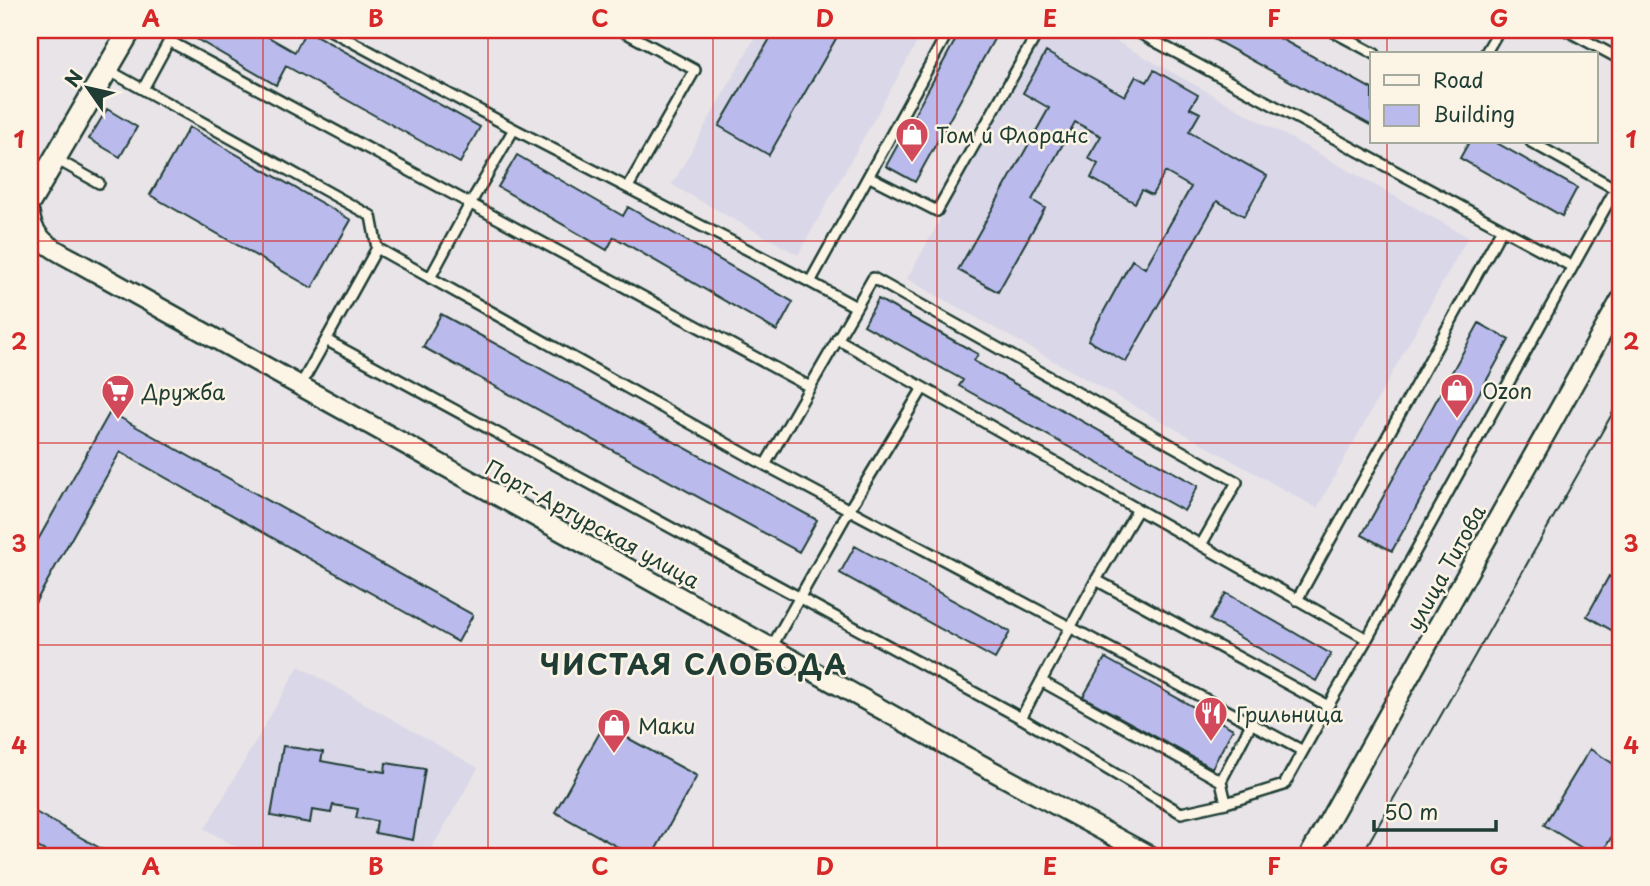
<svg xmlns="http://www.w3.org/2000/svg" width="1650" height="886" viewBox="0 0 1650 886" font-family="'Playpen Sans',sans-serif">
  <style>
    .built { fill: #dad8e8 }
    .building { fill: #babbec; stroke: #1f3d34; stroke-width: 2 }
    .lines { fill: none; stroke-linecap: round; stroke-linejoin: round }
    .service-casing { stroke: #1f3d34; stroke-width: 14 }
    .minor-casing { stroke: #1f3d34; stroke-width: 23 }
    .tertiary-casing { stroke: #1f3d34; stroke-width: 26 }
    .service { stroke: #fcf5e5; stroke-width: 9 }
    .minor { stroke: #fcf5e5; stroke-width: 18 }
    .tertiary { stroke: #fcf5e5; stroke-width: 21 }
    .tram { stroke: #1f3d34; stroke-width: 2 }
    .grid { fill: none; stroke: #d62828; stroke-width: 2; stroke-opacity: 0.55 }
    .labels { text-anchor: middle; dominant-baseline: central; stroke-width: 5; stroke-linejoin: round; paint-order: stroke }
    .poi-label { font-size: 21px; fill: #1f3d34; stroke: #fcf5e5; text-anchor: start }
    .street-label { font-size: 21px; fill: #1f3d34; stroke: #fcf5e5 }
    .district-label { font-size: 28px; font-weight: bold; letter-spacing: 2px; fill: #1f3d34; stroke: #fcf5e5 }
    .neatline { fill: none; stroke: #d62828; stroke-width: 2.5 }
    .grid-label { font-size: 23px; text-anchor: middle; font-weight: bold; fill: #d62828 }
  </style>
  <rect width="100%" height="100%" fill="#e8e4e7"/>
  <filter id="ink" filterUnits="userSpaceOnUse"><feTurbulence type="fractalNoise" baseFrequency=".0143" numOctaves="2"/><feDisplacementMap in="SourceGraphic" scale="14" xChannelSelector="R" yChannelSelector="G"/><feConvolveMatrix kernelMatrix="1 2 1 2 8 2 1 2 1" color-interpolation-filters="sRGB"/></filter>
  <g filter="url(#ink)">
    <path class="built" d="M759 30H924L798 255 672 185Z
      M1046 30H1096L1468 237 1317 508 907 279Z
      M299 666 478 768 427 856H252L205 829Z"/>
    <path class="building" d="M181 30H256L295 52 306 30 480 127 460 163 286 66 276 85Z
      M775 30H841L769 155 719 126Z
      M961 30H999L915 182 886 166Z
      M1197 30H1265L1372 89V126Z
      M1046 52 1125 96 1136 76 1147 82 1154 70 1198 95 1190 108 1200 113 1189 132 1267 176 1244 216 1217 201 1126 362 1088 340 1132 260 1145 268 1191 187 1165 172 1152 195 1142 190 1135 203 1091 178 1098 164 1088 158 1101 136 1075 122 1032 200 1045 208 998 292 958 270 1049 108 1023 93Z
      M107 109 137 127 120 157 89 139Z
      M189 127 351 220 312 288 150 195Z
      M1469 142H1495L1577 188 1562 216 1460 158Z
      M517 155 623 216 628 207 793 302 777 331 614 237 607 250 498 187Z
      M878 299 978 354 974 361 1198 486 1184 511 959 386 963 380 864 325Z
      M441 314 817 520 799 552 423 347Z
      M1479 323 1509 340 1392 551 1362 535Z
      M110 412 473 615 458 642 120 452 30 612V554Z
      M855 546 1010 632 995 659 840 573Z
      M1609 576 1620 583V635L1587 616Z
      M1226 593 1331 654 1316 681 1210 620Z
      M1105 658 1233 729 1212 768 1083 697Z
      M604 725 697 776 652 856H634L555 812Z
      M283 746 323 752 321 761 359 768 385 772 386 763 425 769 413 840 375 833 377 821 356 818 358 809 333 805 331 813 312 810 310 823 271 816Z
      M1590 749 1620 768V823L1600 856H1595L1544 825Z
      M30 809 114 856H54L30 843Z"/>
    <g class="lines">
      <defs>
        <path id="service" d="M174 30 169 41 810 387 873 278 1237 482 1201 545
          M330 30 514 129 810 282 949 30
          M621 30 695 70 628 187
          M1134 30 1571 266
          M1330 30 1375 54
          M1566 30 1620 59
          M1485 54 1499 30
          M108 70 371 216 377 248 326 340 1021 718 1096 580
          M143 89 169 41
          M1531 142 1616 189
          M56 159 99 183
          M870 177 937 211 1039 30
          M377 248 765 465 1303 751
          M430 278 470 204 514 129
          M810 282 856 307
          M837 339 1367 639
          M300 386 326 340
          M765 465 810 387
          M1138 509 1096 580 1328 706 1367 639 1620 181
          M1297 600 1502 229
          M771 648 849 510 923 388
          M1041 681 1221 781
          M1021 718 1181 813 1226 803 1284 785 1328 706
          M1226 803 1221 781 1252 722"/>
        <path id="minor" d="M30 215C33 243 60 252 81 264L989 769 1150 856
          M1309 856 1620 301"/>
        <path id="tertiary" d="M30 201 130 30"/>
      </defs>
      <use href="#service" class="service-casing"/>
      <use href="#minor" class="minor-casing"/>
      <use href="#tertiary" class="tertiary-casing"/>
      <use href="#service" class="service"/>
      <use href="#minor" class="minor"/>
      <use href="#tertiary" class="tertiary"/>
      <path class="tram" d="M1361 856 1620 400"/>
    </g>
  </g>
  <path class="grid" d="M263 30V856M488 30V856M713 30V856M937 30V856M1162 30V856M1387 30V54M1387 142V856M30 241H1620M30 443H1620M30 645H1620"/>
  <defs>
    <symbol id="shop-pin" viewBox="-11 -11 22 30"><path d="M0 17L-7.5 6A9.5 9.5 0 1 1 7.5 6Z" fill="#d1495b" stroke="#fcf5e5"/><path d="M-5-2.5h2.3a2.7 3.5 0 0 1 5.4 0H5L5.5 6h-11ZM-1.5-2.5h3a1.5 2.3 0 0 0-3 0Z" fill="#fff"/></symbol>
    <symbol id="supermarket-pin" viewBox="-11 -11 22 30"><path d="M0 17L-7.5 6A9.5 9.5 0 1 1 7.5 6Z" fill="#d1495b" stroke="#fcf5e5"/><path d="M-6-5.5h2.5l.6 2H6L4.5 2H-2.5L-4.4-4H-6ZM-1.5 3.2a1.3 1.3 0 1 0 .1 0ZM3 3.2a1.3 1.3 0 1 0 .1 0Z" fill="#fff"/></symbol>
    <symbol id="restaurant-pin" viewBox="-11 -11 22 30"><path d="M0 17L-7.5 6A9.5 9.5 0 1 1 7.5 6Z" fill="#d1495b" stroke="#fcf5e5"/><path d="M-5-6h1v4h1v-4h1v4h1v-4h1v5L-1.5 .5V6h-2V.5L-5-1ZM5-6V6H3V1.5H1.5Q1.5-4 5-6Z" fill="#fff"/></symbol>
  </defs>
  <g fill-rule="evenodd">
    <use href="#shop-pin" x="893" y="115" width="38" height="52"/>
    <use href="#shop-pin" x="1438" y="371" width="38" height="52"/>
    <use href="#supermarket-pin" x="99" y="372" width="38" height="52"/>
    <use href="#restaurant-pin" x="1192" y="694" width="38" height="52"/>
    <use href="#shop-pin" x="595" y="706" width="38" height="52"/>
  </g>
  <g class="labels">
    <g class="poi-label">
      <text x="936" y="134">Том и Флоранс</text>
      <text x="1482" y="390">Ozon</text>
      <text x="142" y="391">Дружба</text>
      <text x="1236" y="713">Грильница</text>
      <text x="638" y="725">Маки</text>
    </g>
    <g class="street-label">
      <text transform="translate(593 523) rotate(29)">Порт-Артурская улица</text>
      <text transform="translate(1445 567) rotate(-61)">улица Титова</text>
    </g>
    <g class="district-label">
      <text x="694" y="663">ЧИСТАЯ СЛОБОДА</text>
    </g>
  </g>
  <rect width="1650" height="886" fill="none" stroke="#fcf5e5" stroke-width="77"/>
  <rect x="1370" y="52" width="228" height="91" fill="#fcf5e5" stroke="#a4ab9e" stroke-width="2"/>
  <rect x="1384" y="75" width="35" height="10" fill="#fcf5e5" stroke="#a4ab9e" stroke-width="2"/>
  <text x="1433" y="88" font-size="21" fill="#1f3d34">Road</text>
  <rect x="1384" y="105" width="35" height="21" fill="#babbec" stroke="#a4ab9e" stroke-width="2"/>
  <text x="1433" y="122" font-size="21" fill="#1f3d34">Building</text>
  <g transform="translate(88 88) rotate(304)" stroke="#fcf5e5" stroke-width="5" paint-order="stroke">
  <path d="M0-5L12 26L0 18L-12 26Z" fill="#1f3d34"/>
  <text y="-10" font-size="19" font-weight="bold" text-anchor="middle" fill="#1f3d34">N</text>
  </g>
  <path d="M1374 820v10h122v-10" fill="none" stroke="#1f3d34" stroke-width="3.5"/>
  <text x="1384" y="820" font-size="21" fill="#1f3d34" stroke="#fcf5e5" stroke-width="5" paint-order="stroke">50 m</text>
  <rect x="38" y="38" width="1574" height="810" class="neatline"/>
  <g class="grid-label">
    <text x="151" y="27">A</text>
    <text x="376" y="27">B</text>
    <text x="600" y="27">C</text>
    <text x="825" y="27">D</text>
    <text x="1050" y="27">E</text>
    <text x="1274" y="27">F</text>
    <text x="1499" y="27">G</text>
    <text x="19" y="148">1</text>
    <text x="1631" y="148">1</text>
    <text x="19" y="350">2</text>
    <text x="1631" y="350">2</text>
    <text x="19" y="552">3</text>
    <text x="1631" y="552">3</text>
    <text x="19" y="754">4</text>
    <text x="1631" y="754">4</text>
    <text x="151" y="875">A</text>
    <text x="376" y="875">B</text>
    <text x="600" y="875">C</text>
    <text x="825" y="875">D</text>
    <text x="1050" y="875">E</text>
    <text x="1274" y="875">F</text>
    <text x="1499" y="875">G</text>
  </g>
</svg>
